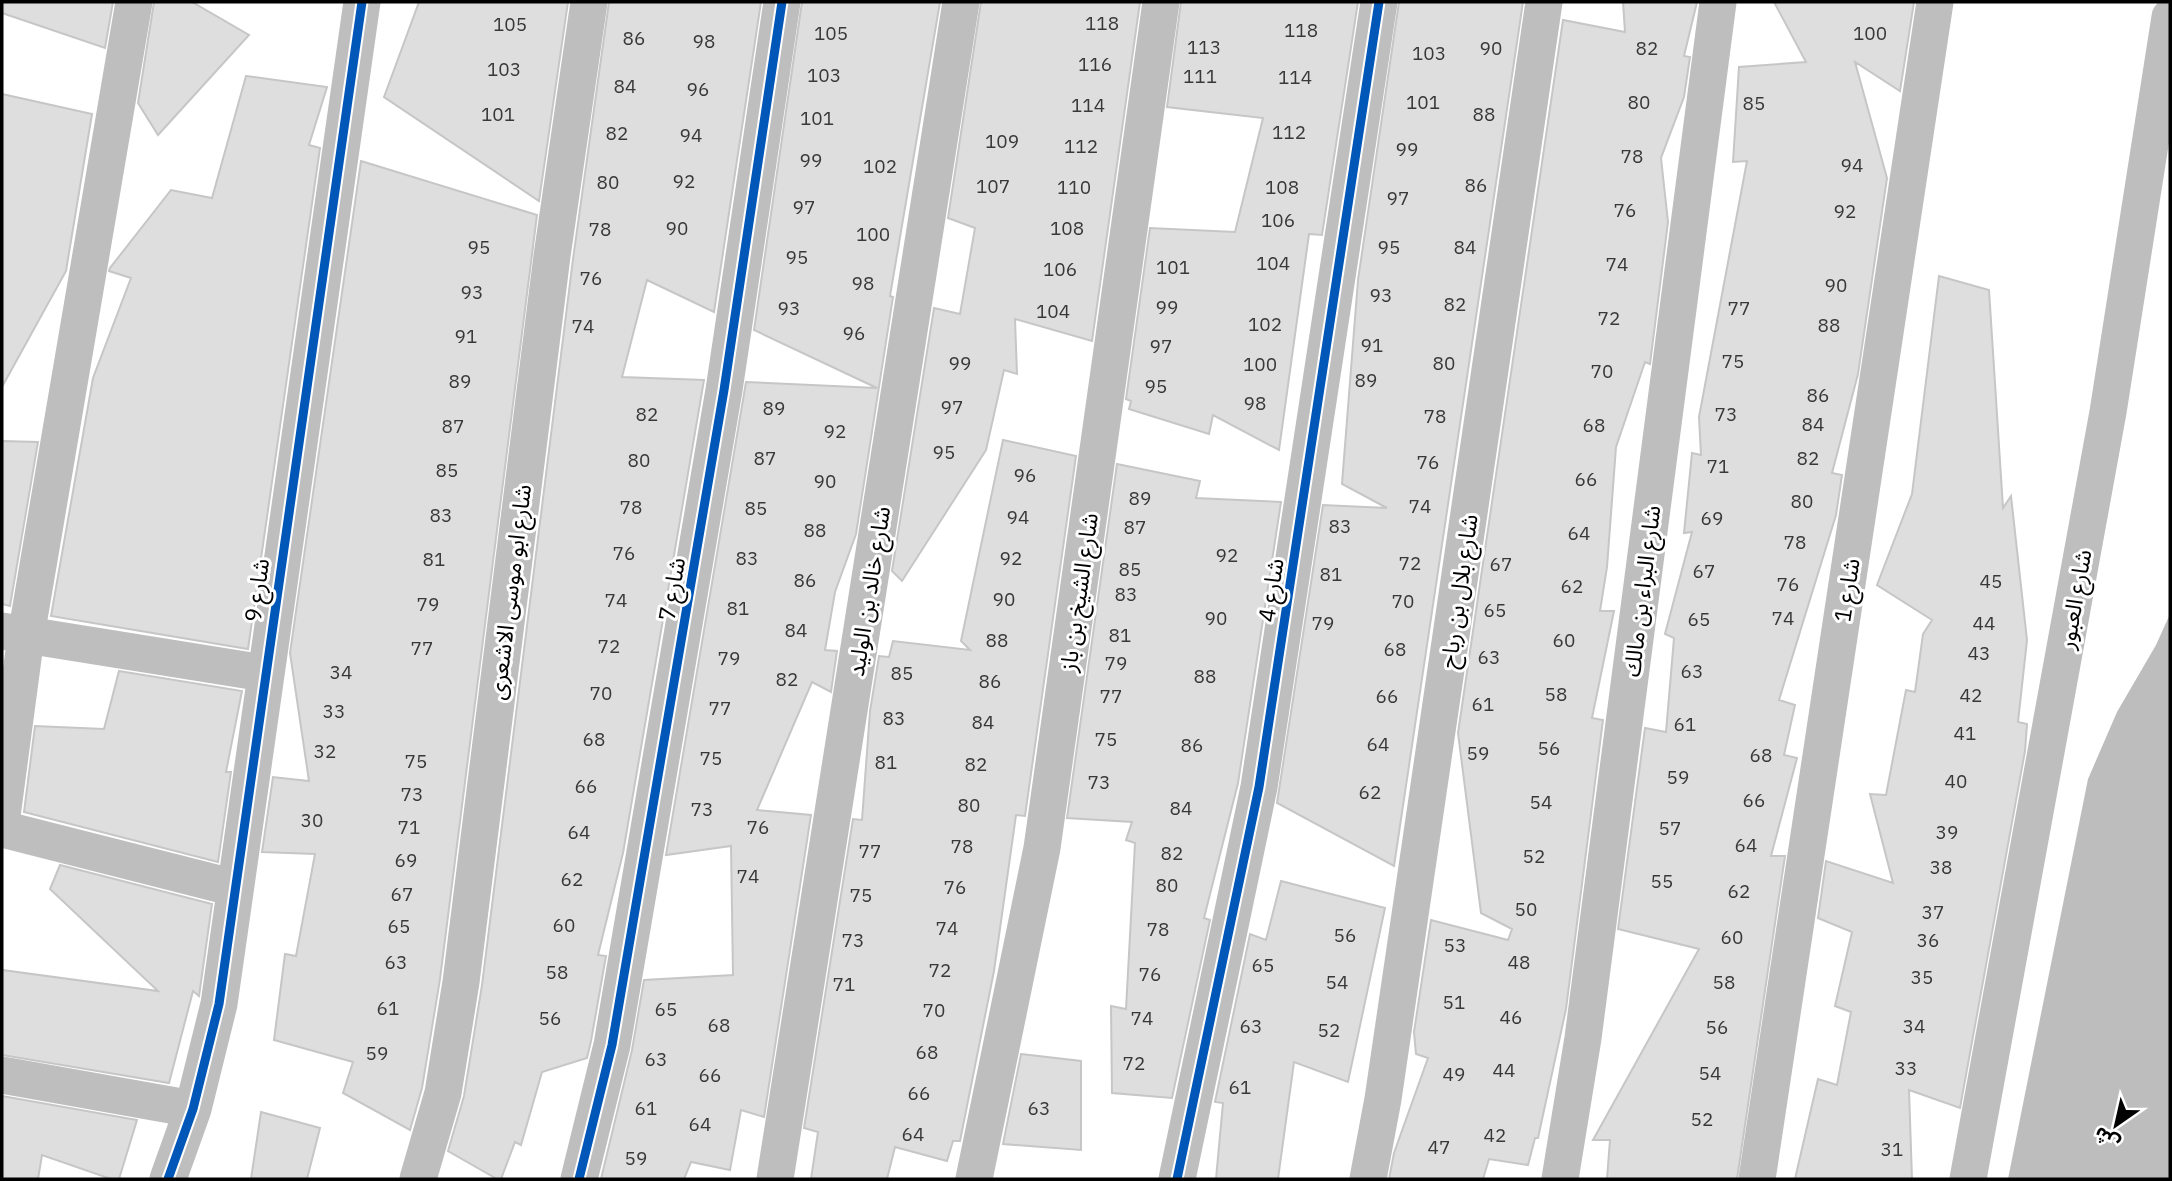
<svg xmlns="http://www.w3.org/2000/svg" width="2172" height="1181" viewBox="0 0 2172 1181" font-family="'IBM Plex Sans','Noto Sans Arabic',sans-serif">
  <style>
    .water { fill: #bdbdbd }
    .building { fill: #dedede; stroke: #c6c6c6; stroke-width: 2 }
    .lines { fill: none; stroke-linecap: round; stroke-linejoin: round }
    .street { stroke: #bebebe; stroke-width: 37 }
    .cycleway-casing { stroke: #fff; stroke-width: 13 }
    .cycleway { stroke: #0057b8; stroke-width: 9 }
    .labels { text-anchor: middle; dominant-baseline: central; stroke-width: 6; stroke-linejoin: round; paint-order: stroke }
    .number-label { font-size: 19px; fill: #383838 }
    .street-label { font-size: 23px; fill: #000; stroke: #fff }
  </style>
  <rect width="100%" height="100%" fill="#fff"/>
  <path class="water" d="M2170 614V1179H2008L2088 779 2117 712 2156 645Z"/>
  <path class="building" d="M2 2H113L105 48 2 13Z
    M154 2H192L249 35 158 135 138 103Z
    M419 2H568L539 201 384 97Z
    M609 2H761L714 312 647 280 622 377 704 380 623 853 598 955 606 956 591 1041 587 1058 542 1072 521 1145 515 1142 501 1179H497L448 1151 464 1096 482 985 573 259Z
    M802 2H940L890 296 893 297 856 534 835 592 825 650 837 651 831 692 812 682 757 810 811 815 764 1117 741 1110 730 1170 691 1162 684 1179H601L632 1050 644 980 733 975 731 846 666 855 746 382 877 388 754 330Z
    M981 2H1140L1092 341 1015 319 1017 374 1004 370 986 450 902 581 892 571 934 308 960 314 975 228 948 218Z
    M1181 2H1358L1322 235 1309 234 1279 450 1213 415 1209 434 1129 409 1131 401 1126 399 1150 228 1235 232 1263 118 1167 107Z
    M1399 2H1523L1394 866 1277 803 1323 505 1387 508 1342 484 1358 280Z
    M1623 2H1697L1684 56 1690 57 1684 97 1661 158 1668 222 1650 364 1645 362 1616 447 1607 567 1600 611H1614L1592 718 1603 720 1566 1009 1538 1138H1535L1528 1165 1489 1159 1483 1179H1389L1394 1153 1428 1058 1416 1054 1414 1032 1431 920 1508 940 1512 929 1481 913 1458 733 1563 20 1625 32Z
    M1774 2H1914L1900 91 1855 62 1887 178 1858 374 1832 473 1842 475 1836 515 1779 700 1795 705 1784 755 1797 758 1771 856H1785L1737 1179H1607L1610 1140H1593L1699 949 1618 929 1645 728 1666 732 1674 638 1665 634 1692 532 1684 533 1692 453 1701 455 1699 417 1747 161 1733 162 1739 67 1806 62Z
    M246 76 327 87 309 145 320 148 248 649 51 616 93 378 131 278 109 271 110 268 171 190 212 198Z
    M2 94 92 114 66 271 2 387Z
    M361 161 537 215 440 979 422 1088 410 1130 343 1093 353 1062 274 1040 285 954 296 956 315 854 262 852 273 777 309 781 290 653Z
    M1939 276 1989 290 2003 508 2011 496 2027 640 2018 722 2027 724 2025 751 1960 1108 1909 1090 1912 1179H1795L1818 1079 1837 1085 1851 1012 1835 1006 1852 932 1818 918 1826 861 1893 883 1870 794 1886 795 1906 690 1915 692 1923 634 1932 620 1877 585 1912 494Z
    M1003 440 1076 456 1025 816 1016 815 994 971 960 1141H953L947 1161 895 1147 887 1179H811L818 1132 804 1128 853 819 862 820 870 711 879 656 889 657 893 641 970 650 961 641Z
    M2 441 38 442 10 606 2 604Z
    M1117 464 1200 481 1196 498 1281 502 1238 783 1204 918 1210 920 1172 1098 1112 1093 1111 1006 1126 1009 1135 843 1126 840 1132 822 1067 818Z
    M119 671 242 691 226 772H231L218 862 24 812 35 726 104 729Z
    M60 865 212 904 199 996 193 991 169 1083 2 1055V970L158 991 50 889Z
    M1281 881 1385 908 1348 1082 1294 1062 1278 1179H1216L1223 1103 1215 1102 1250 934 1266 940Z
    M1021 1054 1081 1061V1150L1003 1144Z
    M2 1096 137 1120 119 1179H111L42 1155 38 1179H2Z
    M261 1112 320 1128 307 1179H251Z"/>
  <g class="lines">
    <path class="street" d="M2 631 264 673
      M2 816 26 636 134 2
      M2 829 235 888
      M2 1075 193 1109
      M168 1179 193 1109 219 1004 362 2
      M418 1179 443 1093 461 982 552 256 589 2
      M579 1179 612 1045 724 390 782 2
      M775 1179 961 2
      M974 1179 1042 848 1161 2
      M1177 1179 1259 787 1379 2
      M1368 1179 1383 1099 1544 2
      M1560 1179 1583 1038 1718 2
      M1757 1179 1935 2
      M1968 1179 2108 412 2170 17"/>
    <defs>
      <path id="cycleway" d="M168 1179 193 1109 219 1004 362 2
        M579 1179 612 1045 724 390 782 2
        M1177 1179 1259 787 1379 2"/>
    </defs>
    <use href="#cycleway" class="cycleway-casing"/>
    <use href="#cycleway" class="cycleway"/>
  </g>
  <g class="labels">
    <g class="number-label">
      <text x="1102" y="23">118</text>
      <text x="510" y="24">105</text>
      <text x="1301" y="30">118</text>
      <text x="831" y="33">105</text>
      <text x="1870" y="33">100</text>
      <text x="634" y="38">86</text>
      <text x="704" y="41">98</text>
      <text x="1204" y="47">113</text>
      <text x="1491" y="48">90</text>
      <text x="1647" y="48">82</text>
      <text x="1429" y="53">103</text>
      <text x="1095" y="64">116</text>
      <text x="504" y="69">103</text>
      <text x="824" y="75">103</text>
      <text x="1200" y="76">111</text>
      <text x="1295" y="77">114</text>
      <text x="625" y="86">84</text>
      <text x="698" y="89">96</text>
      <text x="1423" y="102">101</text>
      <text x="1639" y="102">80</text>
      <text x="1754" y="103">85</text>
      <text x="1088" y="105">114</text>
      <text x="498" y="114">101</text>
      <text x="1484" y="114">88</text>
      <text x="817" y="118">101</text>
      <text x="1289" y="132">112</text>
      <text x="617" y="133">82</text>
      <text x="691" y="135">94</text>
      <text x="1002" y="141">109</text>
      <text x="1081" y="146">112</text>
      <text x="1407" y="149">99</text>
      <text x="1632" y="156">78</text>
      <text x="811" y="160">99</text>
      <text x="1852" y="165">94</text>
      <text x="880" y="166">102</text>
      <text x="684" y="181">92</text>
      <text x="608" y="182">80</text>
      <text x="1476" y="185">86</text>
      <text x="993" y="186">107</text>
      <text x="1074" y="187">110</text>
      <text x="1282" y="187">108</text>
      <text x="1398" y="198">97</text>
      <text x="804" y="207">97</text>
      <text x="1625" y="210">76</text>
      <text x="1845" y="211">92</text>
      <text x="1278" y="220">106</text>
      <text x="677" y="228">90</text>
      <text x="1067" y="228">108</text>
      <text x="600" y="229">78</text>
      <text x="873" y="234">100</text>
      <text x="479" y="247">95</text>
      <text x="1389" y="247">95</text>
      <text x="1465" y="247">84</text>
      <text x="797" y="257">95</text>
      <text x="1273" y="263">104</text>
      <text x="1617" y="264">74</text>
      <text x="1173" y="267">101</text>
      <text x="1060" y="269">106</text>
      <text x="591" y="278">76</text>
      <text x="863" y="283">98</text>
      <text x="1836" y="285">90</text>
      <text x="472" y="292">93</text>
      <text x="1381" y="295">93</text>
      <text x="1455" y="304">82</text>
      <text x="1167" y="307">99</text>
      <text x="789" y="308">93</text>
      <text x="1739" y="308">77</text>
      <text x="1053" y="311">104</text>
      <text x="1609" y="318">72</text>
      <text x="1265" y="324">102</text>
      <text x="1829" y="325">88</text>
      <text x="583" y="326">74</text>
      <text x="854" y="333">96</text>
      <text x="466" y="336">91</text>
      <text x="1372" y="345">91</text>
      <text x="1161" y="346">97</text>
      <text x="1733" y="361">75</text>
      <text x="960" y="363">99</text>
      <text x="1444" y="363">80</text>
      <text x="1260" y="364">100</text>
      <text x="1602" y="371">70</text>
      <text x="1366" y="380">89</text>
      <text x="460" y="381">89</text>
      <text x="1156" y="386">95</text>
      <text x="1818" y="395">86</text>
      <text x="1255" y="403">98</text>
      <text x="952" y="407">97</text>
      <text x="774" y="408">89</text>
      <text x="647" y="414">82</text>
      <text x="1726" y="414">73</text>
      <text x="1435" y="416">78</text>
      <text x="1813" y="424">84</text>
      <text x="1594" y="425">68</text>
      <text x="453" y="426">87</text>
      <text x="835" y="431">92</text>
      <text x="944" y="452">95</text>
      <text x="765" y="458">87</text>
      <text x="1808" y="458">82</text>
      <text x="639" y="460">80</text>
      <text x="1428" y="462">76</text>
      <text x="1718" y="466">71</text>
      <text x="447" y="470">85</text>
      <text x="1025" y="475">96</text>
      <text x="1586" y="479">66</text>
      <text x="825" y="481">90</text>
      <text x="1140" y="498">89</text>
      <text x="1802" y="501">80</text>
      <text x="1420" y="506">74</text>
      <text x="631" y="507">78</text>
      <text x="756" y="508">85</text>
      <text x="441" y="515">83</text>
      <text x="1018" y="517">94</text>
      <text x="1712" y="518">69</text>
      <text x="1340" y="526">83</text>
      <text x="1135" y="527">87</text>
      <text x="815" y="530">88</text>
      <text x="1579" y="533">64</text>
      <text x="1795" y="542">78</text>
      <text x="624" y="553">76</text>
      <text x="1227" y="555">92</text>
      <text x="747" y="558">83</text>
      <text x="1011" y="558">92</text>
      <text x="434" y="559">81</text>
      <text x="1410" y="563">72</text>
      <text x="1501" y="564">67</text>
      <text x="1130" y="569">85</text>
      <text x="1704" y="571">67</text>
      <text x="1331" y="574">81</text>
      <text x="805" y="580">86</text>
      <text x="1991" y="581">45</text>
      <text x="1788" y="584">76</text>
      <text x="1572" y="586">62</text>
      <text x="1126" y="594">83</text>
      <text x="1004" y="599">90</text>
      <text x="616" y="600">74</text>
      <text x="1403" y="601">70</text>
      <text x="428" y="604">79</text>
      <text x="738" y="608">81</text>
      <text x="1495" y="610">65</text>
      <text x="1216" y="618">90</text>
      <text x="1783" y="618">74</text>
      <text x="1699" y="619">65</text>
      <text x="1323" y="623">79</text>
      <text x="1984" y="623">44</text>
      <text x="796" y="630">84</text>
      <text x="1120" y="635">81</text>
      <text x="997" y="640">88</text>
      <text x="1564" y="640">60</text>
      <text x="609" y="646">72</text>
      <text x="422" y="648">77</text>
      <text x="1395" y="649">68</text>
      <text x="1979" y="653">43</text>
      <text x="1489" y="657">63</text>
      <text x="729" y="658">79</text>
      <text x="1116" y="663">79</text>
      <text x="1692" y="671">63</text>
      <text x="341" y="672">34</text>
      <text x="902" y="673">85</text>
      <text x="1205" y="676">88</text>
      <text x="787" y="679">82</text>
      <text x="990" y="681">86</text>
      <text x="601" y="693">70</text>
      <text x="1556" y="694">58</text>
      <text x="1971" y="695">42</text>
      <text x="1111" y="696">77</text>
      <text x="1387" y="696">66</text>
      <text x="1483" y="704">61</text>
      <text x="720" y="708">77</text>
      <text x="334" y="711">33</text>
      <text x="894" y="718">83</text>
      <text x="983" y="722">84</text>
      <text x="1685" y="724">61</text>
      <text x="1965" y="733">41</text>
      <text x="594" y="739">68</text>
      <text x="1106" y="739">75</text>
      <text x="1378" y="744">64</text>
      <text x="1192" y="745">86</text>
      <text x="1549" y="748">56</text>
      <text x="325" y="751">32</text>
      <text x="1478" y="753">59</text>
      <text x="1761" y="755">68</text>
      <text x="711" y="758">75</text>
      <text x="416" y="761">75</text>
      <text x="886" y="762">81</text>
      <text x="976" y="764">82</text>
      <text x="1678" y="777">59</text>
      <text x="1956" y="781">40</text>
      <text x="1099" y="782">73</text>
      <text x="586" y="786">66</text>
      <text x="1370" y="792">62</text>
      <text x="412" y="794">73</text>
      <text x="1754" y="800">66</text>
      <text x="1541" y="802">54</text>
      <text x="969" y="805">80</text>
      <text x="1181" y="808">84</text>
      <text x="702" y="809">73</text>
      <text x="312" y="820">30</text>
      <text x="409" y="827">71</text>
      <text x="758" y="827">76</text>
      <text x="1670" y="828">57</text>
      <text x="579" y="832">64</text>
      <text x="1947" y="832">39</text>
      <text x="1746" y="845">64</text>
      <text x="962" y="846">78</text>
      <text x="870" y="851">77</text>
      <text x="1172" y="853">82</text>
      <text x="1534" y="856">52</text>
      <text x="406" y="860">69</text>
      <text x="1941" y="867">38</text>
      <text x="748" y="876">74</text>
      <text x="572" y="879">62</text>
      <text x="1662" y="881">55</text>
      <text x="1167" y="885">80</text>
      <text x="955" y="887">76</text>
      <text x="1739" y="891">62</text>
      <text x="402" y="894">67</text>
      <text x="861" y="895">75</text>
      <text x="1526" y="909">50</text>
      <text x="1933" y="912">37</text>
      <text x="564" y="925">60</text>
      <text x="399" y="926">65</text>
      <text x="947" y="928">74</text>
      <text x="1158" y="929">78</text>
      <text x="1345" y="935">56</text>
      <text x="1732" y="937">60</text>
      <text x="853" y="940">73</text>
      <text x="1928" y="940">36</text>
      <text x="1455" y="945">53</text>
      <text x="396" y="962">63</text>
      <text x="1519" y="962">48</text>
      <text x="1263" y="965">65</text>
      <text x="940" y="970">72</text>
      <text x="557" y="972">58</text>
      <text x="1150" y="974">76</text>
      <text x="1922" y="977">35</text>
      <text x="1337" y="982">54</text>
      <text x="1724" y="982">58</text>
      <text x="844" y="984">71</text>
      <text x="1454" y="1002">51</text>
      <text x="388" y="1008">61</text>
      <text x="666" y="1009">65</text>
      <text x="934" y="1010">70</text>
      <text x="1511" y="1017">46</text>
      <text x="550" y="1018">56</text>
      <text x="1142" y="1018">74</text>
      <text x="719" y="1025">68</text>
      <text x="1251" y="1026">63</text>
      <text x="1914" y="1026">34</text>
      <text x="1717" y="1027">56</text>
      <text x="1329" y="1030">52</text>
      <text x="927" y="1052">68</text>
      <text x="377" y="1053">59</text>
      <text x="656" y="1059">63</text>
      <text x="1134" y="1063">72</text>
      <text x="1906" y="1068">33</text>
      <text x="1504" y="1070">44</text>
      <text x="1710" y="1073">54</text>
      <text x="1454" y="1074">49</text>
      <text x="710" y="1075">66</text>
      <text x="1240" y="1087">61</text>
      <text x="919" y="1093">66</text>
      <text x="646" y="1108">61</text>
      <text x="1039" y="1108">63</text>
      <text x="1702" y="1119">52</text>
      <text x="700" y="1124">64</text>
      <text x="913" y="1134">64</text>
      <text x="1495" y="1135">42</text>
      <text x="1439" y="1147">47</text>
      <text x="1892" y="1149">31</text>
      <text x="636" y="1158">59</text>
    </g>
    <g class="street-label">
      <text transform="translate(671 589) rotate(-80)">شارع 7</text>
      <text transform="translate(256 590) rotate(-82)">شارع 9</text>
      <text transform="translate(1270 590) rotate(-81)">شارع 4</text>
      <text transform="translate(1846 590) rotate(-81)">شارع 1</text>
      <text transform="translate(868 591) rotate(-81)">شارع خالد بن الوليد</text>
      <text transform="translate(1458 591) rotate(-82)">شارع بلال بن رباح</text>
      <text transform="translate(1641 591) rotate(-83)">شارع البراء بن مالك</text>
      <text transform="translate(509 592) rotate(-83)">شارع ابو موسى الاشعرى</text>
      <text transform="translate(1078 592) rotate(-82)">شارع الشيخ بن باز</text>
      <text transform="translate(2074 599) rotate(-80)">شارع العبور</text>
    </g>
  </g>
  <rect width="2172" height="1181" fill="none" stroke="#000000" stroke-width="7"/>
  <g transform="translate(2116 1125) rotate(214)" stroke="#ffffff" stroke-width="5" paint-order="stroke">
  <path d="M0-5L12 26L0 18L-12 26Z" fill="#000000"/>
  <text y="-10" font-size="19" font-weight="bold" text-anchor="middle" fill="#000000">ش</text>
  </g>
</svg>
